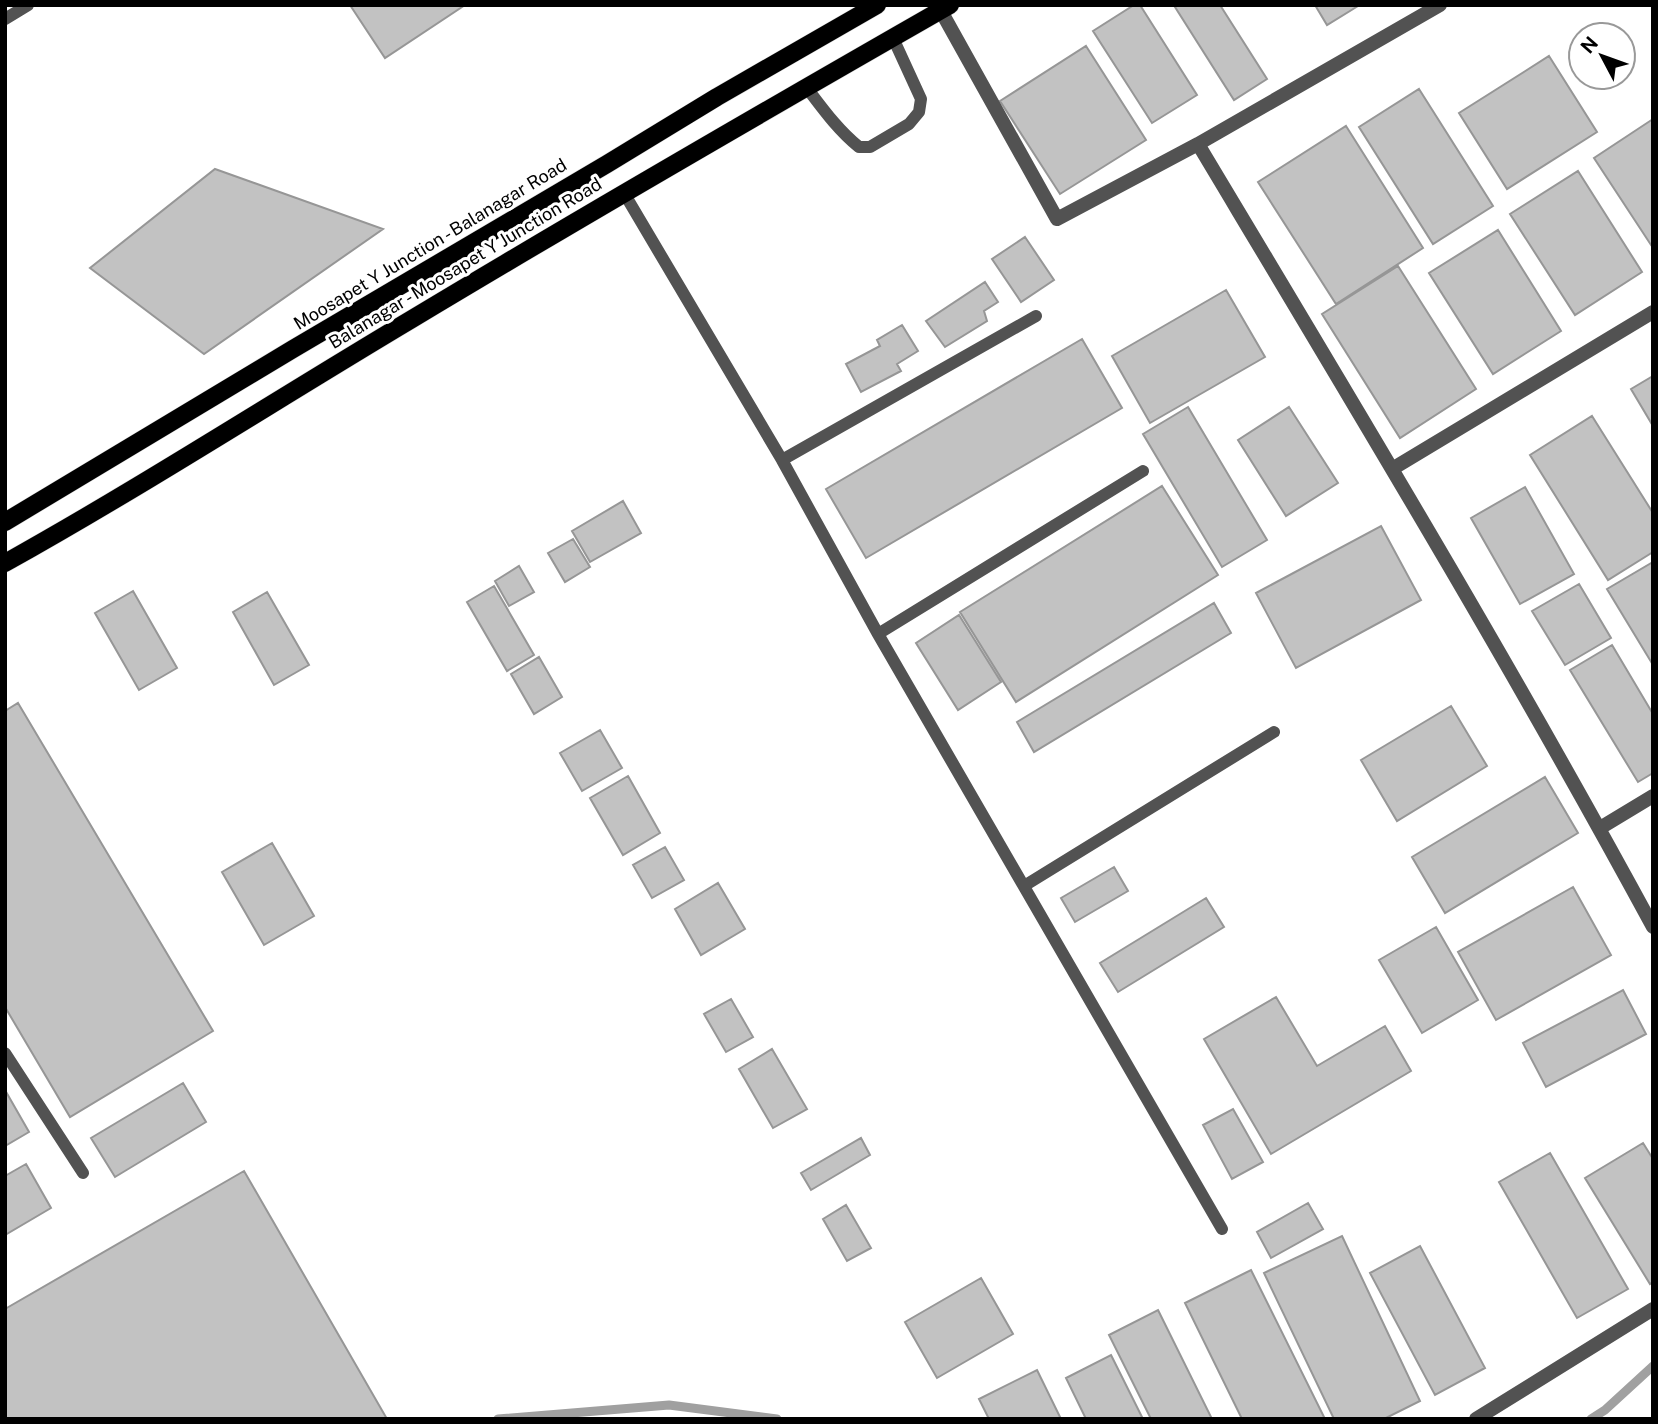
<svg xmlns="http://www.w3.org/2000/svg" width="1658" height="1424" viewBox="0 0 1658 1424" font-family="'Public Sans',sans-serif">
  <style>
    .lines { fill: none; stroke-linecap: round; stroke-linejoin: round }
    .stream { stroke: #a0a0a0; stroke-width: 9 }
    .building { fill: #c2c2c2; stroke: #969696; stroke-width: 2 }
    .primary-casing { stroke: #dbdbdb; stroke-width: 19 }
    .lane { stroke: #525252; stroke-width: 12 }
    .street { stroke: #525252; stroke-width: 14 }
    .primary { stroke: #000; stroke-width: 18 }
    .labels { text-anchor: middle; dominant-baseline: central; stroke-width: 6; stroke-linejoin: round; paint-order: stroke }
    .street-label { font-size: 18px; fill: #000; stroke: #fff }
  </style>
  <rect width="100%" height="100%" fill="#fff"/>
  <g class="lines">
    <path class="stream" d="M498 1419 669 1405 777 1419
      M1591 1419 1605 1410 1653 1366"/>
  </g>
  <path class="building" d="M350 5H465L385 58Z
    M1134 5H1140L1197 95 1152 123 1093 31Z
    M1178 5H1220L1267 79 1234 100 1175 7Z
    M1315 5H1358V6L1327 25Z
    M1086 46 1146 140 1060 194 1000 101Z
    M1549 56 1597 132 1507 189 1459 113Z
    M1419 89 1493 206 1433 244 1359 127Z
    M1653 119V248L1594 158Z
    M1346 126 1423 248 1336 304 1258 182Z
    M215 169 383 229 204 354 90 268Z
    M1578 171 1642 272 1575 315 1510 214Z
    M1498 230 1561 331 1493 374 1429 273Z
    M1025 237 1054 280 1021 302 992 259Z
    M1398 266 1476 389 1400 438 1322 314Z
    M985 282 998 302 984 311 987 321 945 347 926 321Z
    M1226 290 1265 357 1150 423 1112 356Z
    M902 325 918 351 897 364 901 371 861 392 846 364 880 346 877 340Z
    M1082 339 1122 408 866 558 826 489Z
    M1653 376V426L1631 389Z
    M1188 407 1267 540 1222 567 1143 434Z
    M1289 407 1338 483 1286 516 1238 440Z
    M1592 416 1653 513V552L1608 580 1530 455Z
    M1162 486 1218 575 1016 702 960 612Z
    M1525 487 1574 574 1520 604 1471 518Z
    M623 501 641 533 590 562 572 531Z
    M1381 526 1421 600 1296 668 1256 593Z
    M573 539 590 567 565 582 548 553Z
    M1653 562V665L1607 589Z
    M519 566 534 592 509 606 495 581Z
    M1579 584 1611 638 1565 665 1532 611Z
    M494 586 534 655 507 671 467 602Z
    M133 591 177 668 139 690 95 613Z
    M267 592 309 665 274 685 233 612Z
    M1214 603 1231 633 1034 752 1017 722Z
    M959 615 1001 682 958 710 916 643Z
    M1612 645 1653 714V773L1638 782 1570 670Z
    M539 657 562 697 534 714 511 674Z
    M18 703 213 1031 70 1117 5 1007V711Z
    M1451 706 1487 766 1397 821 1361 760Z
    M600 730 622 768 582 791 560 753Z
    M628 776 660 833 623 855 590 798Z
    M1545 777 1578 833 1445 913 1412 857Z
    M272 843 314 916 264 945 222 872Z
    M665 847 684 880 652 898 633 865Z
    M1114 867 1128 891 1075 922 1061 898Z
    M718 883 745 929 701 955 675 909Z
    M1573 887 1611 955 1496 1020 1458 952Z
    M1206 898 1224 927 1118 992 1100 963Z
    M1436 927 1478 1000 1422 1033 1379 960Z
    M1623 990 1646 1034 1546 1087 1523 1043Z
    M1276 997 1317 1066 1385 1026 1411 1071 1271 1154 1204 1039Z
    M731 999 753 1037 726 1052 704 1014Z
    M772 1049 807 1109 773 1128 739 1069Z
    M183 1083 206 1122 115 1177 91 1138Z
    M5 1090 29 1132 5 1146Z
    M1233 1109 1263 1162 1232 1179 1203 1125Z
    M861 1138 870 1155 811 1190 801 1173Z
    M1643 1143 1653 1159V1282L1650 1284 1585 1178Z
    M1550 1153 1628 1289 1577 1318 1499 1182Z
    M26 1164 51 1208 5 1235V1176Z
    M244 1171 387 1419H5V1309Z
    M1308 1203 1323 1229 1271 1258 1257 1232Z
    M846 1205 871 1248 847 1261 823 1219Z
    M1342 1236 1420 1401 1384 1419H1334L1264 1273Z
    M1420 1246 1485 1368 1435 1395 1370 1273Z
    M1251 1270 1325 1419H1242L1185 1303Z
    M981 1278 1013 1334 937 1378 905 1322Z
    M1158 1310 1212 1419H1151L1109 1335Z
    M1111 1355 1143 1419H1086L1066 1378Z
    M1037 1370 1061 1419H989L979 1399Z"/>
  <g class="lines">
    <defs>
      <path id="primary" d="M5 522 293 349 607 164 717 97 877 5
        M5 563C143 486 276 400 412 319 590 212 770 108 950 5"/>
    </defs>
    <use href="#primary" class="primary-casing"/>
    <path class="lane" d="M5 19 28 5
      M807 88C823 109 838 130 859 147H870L909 124 919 112 921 99 893 38
      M624 193 782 460 878 634 1222 1229
      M782 460 1036 316
      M878 634 1143 471
      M1024 886 1274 732
      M5 1053 83 1173"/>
    <path class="street" d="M941 11 1057 219 1198 144 1440 5
      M1198 144C1353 403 1509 661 1653 927
      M1392 469 1653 312
      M1600 828 1653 796
      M1476 1419 1653 1309"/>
    <use href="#primary" class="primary"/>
  </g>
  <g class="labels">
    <g class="street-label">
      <text transform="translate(430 244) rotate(-31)">Moosapet Y Junction - Balanagar Road</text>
      <text transform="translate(465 263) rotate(-31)">Balanagar - Moosapet Y Junction Road</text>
    </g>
  </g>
  <rect width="1658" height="1424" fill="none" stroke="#000000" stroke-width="14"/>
  <g transform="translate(1602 56) rotate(311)"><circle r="33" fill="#ffffff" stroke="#999999" stroke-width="2"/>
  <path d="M0-5L12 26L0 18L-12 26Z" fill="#000000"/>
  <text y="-10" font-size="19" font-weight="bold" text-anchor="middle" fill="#000000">N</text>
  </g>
</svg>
